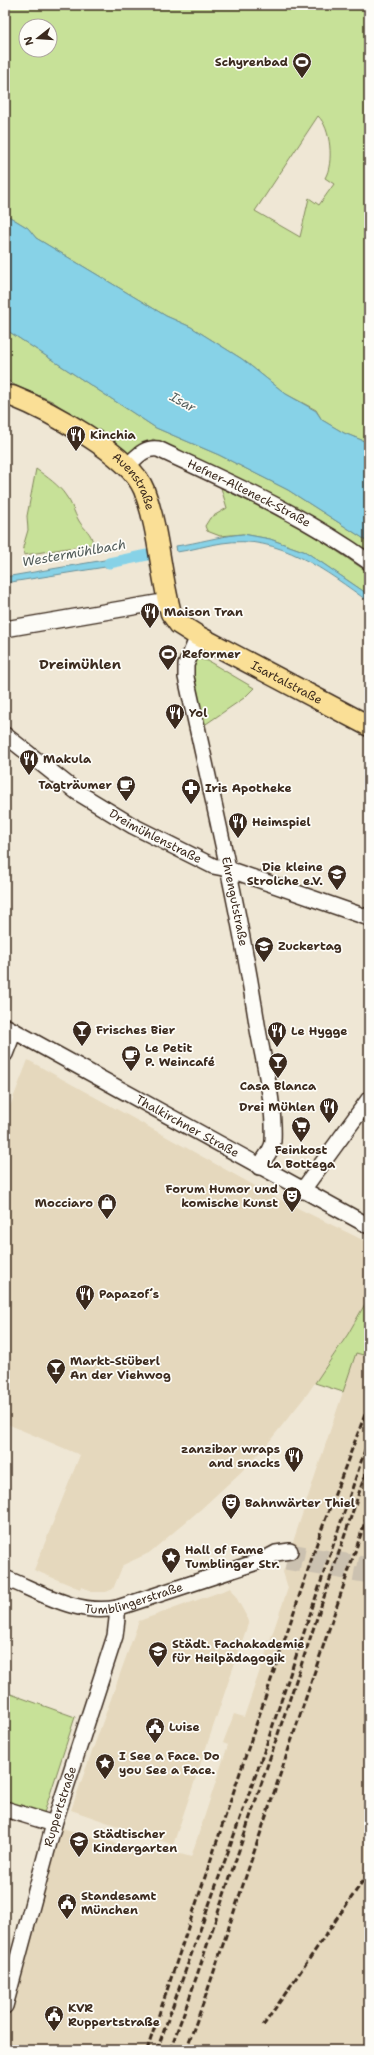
<svg xmlns="http://www.w3.org/2000/svg" width="374" height="2055" viewBox="0 0 374 2055" font-family="'Shantell Sans',sans-serif">
  <style>
    .built { fill: #e5d8bd }
    .green { fill: #c7e198; stroke: #81865b; fill-rule: evenodd }
    .water { fill: #87d2e7; stroke: #698f97 }
    .lines { fill: none; stroke-linecap: round; stroke-linejoin: round }
    .canal { stroke: #87d2e7; stroke-width: 11 }
    .minor-tunnel { stroke: #cbc1b0; stroke-width: 15; stroke-dasharray: 15 8; stroke-linecap: butt }
    .minor-casing { stroke: #3b2a1e; stroke-width: 18 }
    .major-casing { stroke: #3b2a1e; stroke-width: 23 }
    .minor { stroke: #fdfcf7; stroke-width: 15 }
    .major { stroke: #fadf96; stroke-width: 20 }
    .rail { stroke: #3b2a1e; stroke-width: 3; stroke-dasharray: 6 3; stroke-linecap: butt }
    .labels { text-anchor: middle; dominant-baseline: central; stroke-width: 3.5; stroke-linejoin: round; paint-order: stroke }
    .poi-label { font-size: 12px; font-weight: bold; fill: #3b2a1e; stroke: #fdfcf7; text-anchor: start }
    .street-label { font-size: 12px; fill: #3b2a1e; stroke: #fdfcf7 }
    .water-label { font-size: 13px; font-style: italic; fill: #525c5a; stroke: #fdfcf7 }
    .quarter-label { font-size: 14px; font-weight: bold; fill: #3b2a1e; stroke: #fdfcf7 }
  </style>
  <rect width="100%" height="100%" fill="#efe7d5"/>
  <filter id="ink" filterUnits="userSpaceOnUse"><feTurbulence type="fractalNoise" baseFrequency=".025" numOctaves="2"/><feDisplacementMap in="SourceGraphic" scale="8" xChannelSelector="R" yChannelSelector="G"/><feConvolveMatrix kernelMatrix="1 2 1 2 8 2 1 2 1" color-interpolation-filters="sRGB"/></filter>
  <g filter="url(#ink)">
    <path class="built" d="M28 1060 277 1198 369 1243V1297L348 1334 308 1393 268 1443 241 1472 201 1509 149 1553 123 1565 113 1589 106 1592H90V1590L81 1587 80 1589 34 1570 80 1455 5 1423V1119Z
      M369 1351V2050H5V2008L58 1827 144 1851 157 1847 191 1857 228 1745 223 1743 234 1714 244 1717 288 1588 283 1572 356 1353 367 1356Z
      M231 1588 249 1621 173 1845 71 1810 139 1621Z"/>
    <path class="green" d="M5 5H369V443L344 433 322 420 316 410 286 394 242 359 191 327 166 316 36 238 28 228 5 214ZM26 26H50V50H26ZM318 116C331 128 334 163 325 178L334 184 319 205 309 198 300 237 255 211Z
      M5 329 156 428 219 455 288 490 369 542V557L153 439 131 456 52 401 18 387 5 379Z
      M36 469C47 477 59 485 66 496 72 503 74 513 79 521 85 531 91 531 93 544L24 555 23 547 28 530 27 516Z
      M221 488 301 527 369 573V595L306 552 270 539 243 534 220 536 207 531 205 526 210 518 227 508Z
      M199 659 208 661 254 688 244 698 203 726 192 662Z
      M369 1297V1351L367 1356 356 1353 343 1392 315 1383 348 1334Z
      M5 1692 75 1717 44 1813 5 1802Z"/>
    <path class="water" d="M5 214 28 228 36 238 166 316 191 327 242 359 286 394 316 411 322 420 344 433 369 443V542L288 490 219 455 156 428 5 329Z
      M243 534 270 539 306 552 369 595V602C326 571 279 534 222 543 207 545 192 550 177 552L176 546C198 543 219 536 243 534Z
      M122 557 124 564 5 583V577Z"/>
    <g class="lines">
      <path class="canal" d="M109 563 147 555"/>
      <path class="minor-tunnel" d="M290 1551 369 1565
        M286 1562 369 1576"/>
      <defs>
        <g id="minor">
          <path id="s1" d="M127 466C137 457 144 447 158 449 231 483 304 515 369 562"/>
          <path d="M5 629 168 601"/>
          <path id="s2" d="M198 636 186 665V677C211 792 239 907 257 1024 263 1060 275 1104 273 1141 273 1149 264 1159 259 1167"/>
          <path id="s3" d="M5 735 77 792 133 826 213 866 228 869 369 918"/>
          <path id="s4" d="M5 1026 369 1226"/>
          <path d="M5 1054 14 1031"/>
          <path d="M302 1191 369 1099"/>
          <path id="s5" d="M5 1578C40 1592 78 1616 117 1608L263 1560 276 1553 290 1551"/>
          <path d="M5 1809 54 1824"/>
          <path id="s6" d="M5 2006 54 1824 115 1636 117 1619V1608"/>
        </g>
        <g id="major">
          <path id="s7" d="M5 397 12 396C47 410 130 454 144 490 159 529 160 573 171 613L179 624 198 636 369 726"/>
        </g>
      </defs>
      <use href="#minor" class="minor-casing"/>
      <use href="#major" class="major-casing"/>
      <use href="#minor" class="minor"/>
      <use href="#major" class="major"/>
      <path class="rail" d="M263 2026 369 1872
        M147 2050 321 1531 369 1404
        M157 2050 266 1746 369 1438
        M170 2050 189 1999 369 1463
        M186 2050 204 2001 369 1510"/>
    </g>
  </g>
  <defs>
    <symbol id="stadium-pin" viewBox="-11 -11 22 30"><path d="M0 17L-7.5 6A9.5 9.5 0 1 1 7.5 6Z" fill="#3b2a1e" stroke="#fdfcf7"/><path d="M0-5a6.5 5 0 1 0 0 10a6.5 5 0 1 0 0-10ZM-3.5-1.8h7v3.6h-7Z" fill="#fff"/></symbol>
    <symbol id="restaurant-pin" viewBox="-11 -11 22 30"><path d="M0 17L-7.5 6A9.5 9.5 0 1 1 7.5 6Z" fill="#3b2a1e" stroke="#fdfcf7"/><path d="M-5-6h1v4h1v-4h1v4h1v-4h1v5L-1.5 .5V6h-2V.5L-5-1ZM5-6V6H3V1.5H1.5Q1.5-4 5-6Z" fill="#fff"/></symbol>
    <symbol id="cafe-pin" viewBox="-11 -11 22 30"><path d="M0 17L-7.5 6A9.5 9.5 0 1 1 7.5 6Z" fill="#3b2a1e" stroke="#fdfcf7"/><path d="M-5.5-4.5H6V0H3Q3 3.5 0 3.5H-2.5Q-5.5 3.5-5.5 0ZM3-3.2v2h1.7v-2ZM-6 4.5H4V6H-6Z" fill="#fff"/></symbol>
    <symbol id="pharmacy-pin" viewBox="-11 -11 22 30"><path d="M0 17L-7.5 6A9.5 9.5 0 1 1 7.5 6Z" fill="#3b2a1e" stroke="#fdfcf7"/><path d="M-2-6h4v4h4v4h-4v4h-4v-4h-4v-4h4Z" fill="#fff"/></symbol>
    <symbol id="school-pin" viewBox="-11 -11 22 30"><path d="M0 17L-7.5 6A9.5 9.5 0 1 1 7.5 6Z" fill="#3b2a1e" stroke="#fdfcf7"/><path d="M0-5L7-2L0 1L-7-2ZM-4 1L0 2.5L4 1V4Q0 6-4 4Z" fill="#fff"/></symbol>
    <symbol id="bar-pin" viewBox="-11 -11 22 30"><path d="M0 17L-7.5 6A9.5 9.5 0 1 1 7.5 6Z" fill="#3b2a1e" stroke="#fdfcf7"/><path d="M-6-5H6L.8 .8V4.5H3.5V6h-7V4.5H-.8V.8Z" fill="#fff"/></symbol>
    <symbol id="supermarket-pin" viewBox="-11 -11 22 30"><path d="M0 17L-7.5 6A9.5 9.5 0 1 1 7.5 6Z" fill="#3b2a1e" stroke="#fdfcf7"/><path d="M-6-5.5h2.5l.6 2H6L4.5 2H-2.5L-4.4-4H-6ZM-1.5 3.2a1.3 1.3 0 1 0 .1 0ZM3 3.2a1.3 1.3 0 1 0 .1 0Z" fill="#fff"/></symbol>
    <symbol id="theatre-pin" viewBox="-11 -11 22 30"><path d="M0 17L-7.5 6A9.5 9.5 0 1 1 7.5 6Z" fill="#3b2a1e" stroke="#fdfcf7"/><path d="M-5-5.5Q0-4 5-5.5V0Q5 5 0 6Q-5 5-5 0ZM-3.3-2.5H-1v1.5H-3.3ZM1-2.5H3.3v1.5H1ZM-2.8 1Q0 5.5 2.8 1Z" fill="#fff"/></symbol>
    <symbol id="shop-pin" viewBox="-11 -11 22 30"><path d="M0 17L-7.5 6A9.5 9.5 0 1 1 7.5 6Z" fill="#3b2a1e" stroke="#fdfcf7"/><path d="M-5-2.5h2.3a2.7 3.5 0 0 1 5.4 0H5L5.5 6h-11ZM-1.5-2.5h3a1.5 2.3 0 0 0-3 0Z" fill="#fff"/></symbol>
    <symbol id="sight-pin" viewBox="-11 -11 22 30"><path d="M0 17L-7.5 6A9.5 9.5 0 1 1 7.5 6Z" fill="#3b2a1e" stroke="#fdfcf7"/><path d="M0-6L1.8-2.2L6-1.7L2.9 1.2L3.7 5.4L0 3.3L-3.7 5.4L-2.9 1.2L-6-1.7L-1.8-2.2Z" fill="#fff"/></symbol>
    <symbol id="civic-pin" viewBox="-11 -11 22 30"><path d="M0 17L-7.5 6A9.5 9.5 0 1 1 7.5 6Z" fill="#3b2a1e" stroke="#fdfcf7"/><path d="M-.6-6.5H3V-4.5H.6V-3L4-1V1h2V6H-6V1h2V-1L-.6-3ZM-1.2 2.5V6h2.4V2.5Z" fill="#fff"/></symbol>
  </defs>
  <g fill-rule="evenodd">
    <use href="#stadium-pin" x="291" y="51" width="22" height="30"/>
    <use href="#restaurant-pin" x="65" y="424" width="22" height="30"/>
    <use href="#restaurant-pin" x="139" y="601" width="22" height="30"/>
    <use href="#stadium-pin" x="157" y="643" width="22" height="30"/>
    <use href="#restaurant-pin" x="164" y="702" width="22" height="30"/>
    <use href="#restaurant-pin" x="18" y="748" width="22" height="30"/>
    <use href="#cafe-pin" x="115" y="774" width="22" height="30"/>
    <use href="#pharmacy-pin" x="180" y="777" width="22" height="30"/>
    <use href="#restaurant-pin" x="227" y="811" width="22" height="30"/>
    <use href="#school-pin" x="326" y="863" width="22" height="30"/>
    <use href="#school-pin" x="253" y="935" width="22" height="30"/>
    <use href="#bar-pin" x="71" y="1019" width="22" height="30"/>
    <use href="#restaurant-pin" x="266" y="1020" width="22" height="30"/>
    <use href="#cafe-pin" x="120" y="1044" width="22" height="30"/>
    <use href="#bar-pin" x="267" y="1051" width="22" height="30"/>
    <use href="#restaurant-pin" x="318" y="1096" width="22" height="30"/>
    <use href="#supermarket-pin" x="290" y="1115" width="22" height="30"/>
    <use href="#theatre-pin" x="281" y="1185" width="22" height="30"/>
    <use href="#shop-pin" x="96" y="1192" width="22" height="30"/>
    <use href="#restaurant-pin" x="74" y="1283" width="22" height="30"/>
    <use href="#bar-pin" x="45" y="1357" width="22" height="30"/>
    <use href="#restaurant-pin" x="283" y="1445" width="22" height="30"/>
    <use href="#theatre-pin" x="220" y="1492" width="22" height="30"/>
    <use href="#sight-pin" x="160" y="1546" width="22" height="30"/>
    <use href="#school-pin" x="147" y="1640" width="22" height="30"/>
    <use href="#civic-pin" x="144" y="1716" width="22" height="30"/>
    <use href="#sight-pin" x="94" y="1752" width="22" height="30"/>
    <use href="#school-pin" x="68" y="1830" width="22" height="30"/>
    <use href="#civic-pin" x="56" y="1892" width="22" height="30"/>
    <use href="#civic-pin" x="43" y="2004" width="22" height="30"/>
  </g>
  <g class="labels">
    <g class="poi-label">
      <text x="288" y="62" text-anchor="end">Schyrenbad</text>
      <text x="90" y="435">Kinchia</text>
      <text x="164" y="612">Maison Tran</text>
      <text x="182" y="654">Reformer</text>
      <text x="189" y="713">Yol</text>
      <text x="43" y="759">Makula</text>
      <text x="112" y="785" text-anchor="end">Tagträumer</text>
      <text x="205" y="788">Iris Apotheke</text>
      <text x="252" y="822">Heimspiel</text>
      <text x="323" y="867" text-anchor="end">Die kleine<tspan x="323" dy="14">Strolche e.V.</tspan></text>
      <text x="278" y="946">Zuckertag</text>
      <text x="96" y="1030">Frisches Bier</text>
      <text x="291" y="1031">Le Hygge</text>
      <text x="145" y="1048">Le Petit<tspan x="145" dy="14">P. Weincafé</tspan></text>
      <text x="278" y="1086" text-anchor="middle">Casa Blanca</text>
      <text x="315" y="1107" text-anchor="end">Drei Mühlen</text>
      <text x="301" y="1150" text-anchor="middle">Feinkost<tspan x="301" dy="14">La Bottega</tspan></text>
      <text x="278" y="1189" text-anchor="end">Forum Humor und<tspan x="278" dy="14">komische Kunst</tspan></text>
      <text x="93" y="1203" text-anchor="end">Mocciaro</text>
      <text x="99" y="1294">Papazof´s</text>
      <text x="70" y="1361">Markt-Stüberl<tspan x="70" dy="14">An der Viehwog</tspan></text>
      <text x="280" y="1449" text-anchor="end">zanzibar wraps<tspan x="280" dy="14">and snacks</tspan></text>
      <text x="245" y="1503">Bahnwärter Thiel</text>
      <text x="185" y="1550">Hall of Fame<tspan x="185" dy="14">Tumblinger Str.</tspan></text>
      <text x="172" y="1644">Städt. Fachakademie<tspan x="172" dy="14">für Heilpädagogik</tspan></text>
      <text x="169" y="1727">Luise</text>
      <text x="119" y="1756">I See a Face. Do<tspan x="119" dy="14">you See a Face.</tspan></text>
      <text x="93" y="1834">Städtischer<tspan x="93" dy="14">Kindergarten</tspan></text>
      <text x="81" y="1896">Standesamt<tspan x="81" dy="14">München</tspan></text>
      <text x="68" y="2008">KVR<tspan x="68" dy="14">Ruppertstraße</tspan></text>
    </g>
    <g class="street-label">
      <text stroke="none"><textPath href="#s7" startOffset="159">Auenstraße</textPath></text>
      <text stroke="none"><textPath href="#s1" startOffset="138">Hefner-Alteneck-Straße</textPath></text>
      <text stroke="none"><textPath href="#s7" startOffset="434">Isartalstraße</textPath></text>
      <text stroke="none"><textPath href="#s3" startOffset="182">Dreimühlenstraße</textPath></text>
      <text stroke="none"><textPath href="#s2" startOffset="273">Ehrengutstraße</textPath></text>
      <text stroke="none"><textPath href="#s4" startOffset="208">Thalkirchner Straße</textPath></text>
      <text stroke="none"><textPath href="#s5" startOffset="136">Tumblingerstraße</textPath></text>
      <text stroke="none"><textPath href="#s6" startOffset="207">Ruppertstraße</textPath></text>
    </g>
    <g class="water-label">
      <text transform="translate(183 402) rotate(29)">Isar</text>
      <text transform="translate(74 553) rotate(-10)">Westermühlbach</text>
    </g>
    <g class="quarter-label">
      <text x="80" y="664">Dreimühlen</text>
    </g>
  </g>
  <rect width="374" height="2055" fill="none" stroke="#fdfcf7" stroke-width="20"/>
  <rect x="10" y="10" width="354" height="2035" fill="none" stroke="#3b2a1e" stroke-width="1.5" filter="url(#ink)"/>
  <g transform="translate(38 38) rotate(253)"><circle r="19" fill="#fdfcf7" stroke="#afa8a0"/>
  <path d="M0-3L7 15L0 10L-7 15Z" fill="#3b2a1e"/>
  <text y="-6" font-size="11" font-weight="bold" text-anchor="middle" fill="#3b2a1e">N</text>
  </g>
</svg>
